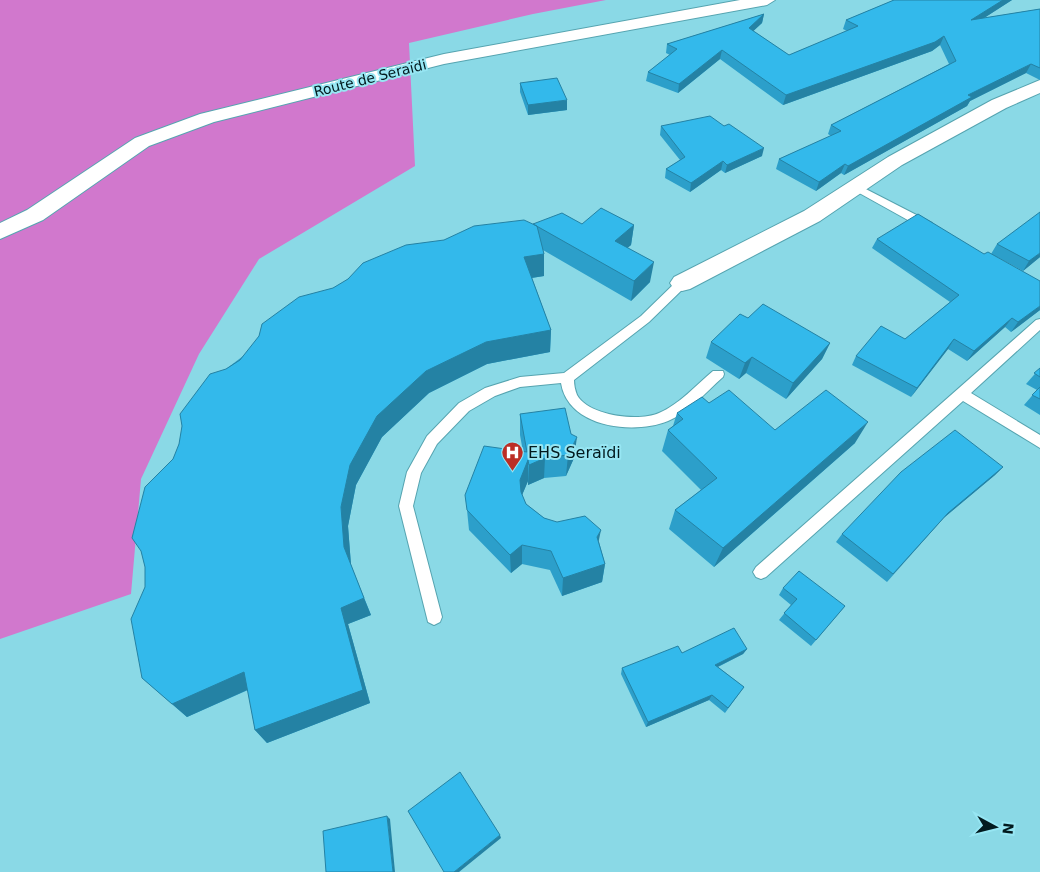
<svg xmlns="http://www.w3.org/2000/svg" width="1040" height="872" viewBox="0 0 1040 872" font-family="'DejaVu Sans',sans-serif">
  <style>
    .green { fill: #d178cd }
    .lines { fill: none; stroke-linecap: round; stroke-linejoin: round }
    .service-casing { stroke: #56a4b0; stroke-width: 2 }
    .minor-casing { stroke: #56a4b0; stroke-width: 2 }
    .secondary-casing { stroke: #56a4b0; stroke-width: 2 }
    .service { fill: #fff; fill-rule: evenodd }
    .minor { fill: #fff; fill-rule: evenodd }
    .secondary { fill: #fff; fill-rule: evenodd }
    .wall { fill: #2c9fca }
    .shaded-wall { fill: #2482a4 }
    .building { fill: #33b9eb; stroke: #2482a4 }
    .labels { text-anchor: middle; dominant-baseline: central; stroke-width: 4; stroke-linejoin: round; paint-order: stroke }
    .far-street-label { font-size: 14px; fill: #021a1e; stroke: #97e6f3 }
    .poi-label { font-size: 16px; fill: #021a1e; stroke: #97e6f3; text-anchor: start }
  </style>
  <rect width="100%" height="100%" fill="#8ad9e6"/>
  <path class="green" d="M0 0H606L533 14 409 43 415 166 259 259 199 354 141 479 131 594 0 639Z"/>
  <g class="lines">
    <defs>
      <path id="service" d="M856 184 932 223 934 226 932 229H924L852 189V185Z
        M682 279 688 283 686 286 649 322 574 380C574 385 575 390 577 395 589 416 639 422 659 413 680 404 696 385 713 371H723L724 374 723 377C706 392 689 412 668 421 634 435 568 428 561 383L520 387 495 396 469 411 437 444 421 473 413 506 442 617 440 622 434 625 428 622 399 506 407 472 427 436 459 403 485 388 520 377 564 373 641 316 678 280Z
        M1040 319V330L971 393 1040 435V448L963 401 766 577 761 579 756 577 753 572 756 567 1036 320Z"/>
      <path id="minor" d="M1040 80V93L1006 108 902 165 820 221 690 289 682 291 674 289 670 283 674 277 804 211 888 157 992 100Z"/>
      <path id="secondary" d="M740 0H775L767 5 444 64 214 122 149 146 43 220 0 239V223L27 210 135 138 200 114 444 54Z"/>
    </defs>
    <use href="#service" class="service-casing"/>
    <use href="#minor" class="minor-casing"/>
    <use href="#secondary" class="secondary-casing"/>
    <use href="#service" class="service"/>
    <use href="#minor" class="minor"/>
    <use href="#secondary" class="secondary"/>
  </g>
  <path class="wall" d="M894 0H1012L984 18 1040 9V80L1026 73 970 101 967 106 844 175 841 173 816 191 776 169 779 159 831 136 828 134 831 125 949 64 940 45 932 51 783 105 720 59 678 93 646 81 648 72 670 55 666 53 667 44 764 14 762 23 753 31 789 55 847 31 843 29 846 20Z
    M520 83 567 110 528 115 520 92Z
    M661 126 762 156 725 173 721 170 690 192 665 178 666 169 680 160 660 135Z
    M533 224H582L634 225 631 245 627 248 650 282 631 301 543 250 544 254V276L532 278 551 330 550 352 487 364 429 393 382 437 356 485 348 526 351 565 371 615 348 624 370 703 267 743 255 730 248 690 187 717 142 678 145 587 173 459 226 369 333 288 444 240 533 225Z
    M877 239 984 254H991L997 244 1040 257 1023 271 997 257 1040 310 1011 332 1005 327 967 361 948 349 911 397 852 365 856 356 905 339 950 302 872 248Z
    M748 318 830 343 822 359 786 399 746 373 739 379 706 358 711 342Z
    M1040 368V415L1024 405 1037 390 1026 384Z
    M709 403 775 430 855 443 714 567 669 529 675 510 701 490 662 451 668 430 673 426 677 413Z
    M520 414 574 458 566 476 544 478 528 485V481L522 495 526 504 544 518 599 542 605 564 602 582 562 596 550 570 522 564 511 573 469 530 467 510 523 452 520 435Z
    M1003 467 995 475 940 521 887 582 836 542 842 534Z
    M783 588 845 606 811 646 779 620 791 605 779 595Z
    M747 649 743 654 718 667 744 687 725 713 709 700 646 727 621 674 622 668 682 653Z"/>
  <path class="shaded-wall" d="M1003 0H1012L967 29 971 20Z
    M764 14 762 23 747 37 749 28Z
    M944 36 940 45 932 51 783 105 786 95Z
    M722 50 720 59 678 93 679 84Z
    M1031 64 1026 73 970 101 967 106 844 175 848 166 968 95Z
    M567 100V110L528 115V105Z
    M764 148 762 156 725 173 727 165Z
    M723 161 721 170 690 192 691 183Z
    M845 164 841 173 816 191 819 182Z
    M634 225 631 245 612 261 615 241Z
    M1040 253V257L1023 271 1029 261Z
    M544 254V276L524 279V257Z
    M654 262 650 282 631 301 634 281Z
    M1040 306V310L1011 332 1018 322Z
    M1012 318 1005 327 967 361 974 351Z
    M551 330 550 352 487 364 429 393 382 437 356 485 348 526 351 565 344 547 341 507 350 465 377 416 426 371 486 342Z
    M954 339 948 349 911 397 917 388Z
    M830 343 822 359 786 399 793 383Z
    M752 357 746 373 739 379 745 363Z
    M868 422 855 443 714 567 723 548Z
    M577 437 574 458 566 476 568 455Z
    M545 458 544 478 528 485 529 465Z
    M528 460V481L520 500V480Z
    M1003 467 995 475 940 521 887 582 948 513Z
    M601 530 597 549V537Z
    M522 545V564L511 573 510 555Z
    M605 564 602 582 562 596 563 578Z
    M364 598 371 615 348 624 370 703 267 743 255 730 341 608Z
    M747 649 743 654 711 670 715 665Z
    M244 672 256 686 187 717 172 704Z
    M712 695 709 700 646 727 648 722Z
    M387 816 390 819 395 872H393Z
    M500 835 501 838 459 872H454Z"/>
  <path class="building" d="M894 0H1003L971 20 1040 9V68L1031 64 968 95 972 97 848 166 845 164 819 182 779 159 841 131 831 125 956 61 944 36 935 42 786 95 722 50 679 84 648 72 677 49 667 44 764 14 749 28 789 55 858 26 846 20Z
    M557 78 567 100 528 105 520 83Z
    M710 116 724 126 729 124 764 148 727 165 723 161 691 183 666 169 685 157 661 126Z
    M601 208 634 225 615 241 654 262 634 281 533 224 562 213 582 224Z
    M1040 212V253L1029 261 997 244Z
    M918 214 984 254 988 252 1040 281V306L1018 322 1012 318 974 351 954 339 917 388 856 356 881 326 905 339 959 295 877 239Z
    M524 220 537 226 544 254 524 257 551 330 486 342 426 371 377 416 350 465 341 507 344 547 364 598 341 608 363 690 255 730 244 672 172 704 142 678 131 619 145 587V567L141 551 132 538 145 487 173 459 179 444 182 426 180 414 210 374 226 369 240 360 259 336 262 324 299 297 333 288 348 279 363 263 406 245 444 240 474 226Z
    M763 304 830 343 793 383 752 357 745 363 711 342 740 314 748 318Z
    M1040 368V377L1034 373Z
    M1040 387V399L1032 395Z
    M729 390 775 430 826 390 868 422 723 548 675 510 717 478 668 430 683 419 677 413 702 397 709 403Z
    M565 408 571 434 577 437 568 455 545 458 529 465 528 460 520 480 521 492 526 504 544 518 557 522 585 516 601 530 597 537 605 564 563 578 551 551 522 545 510 555 467 510 465 495 484 446 527 452 520 414Z
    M955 430 1003 467 948 513 893 574 842 534 901 472Z
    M799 571 845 606 816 640 784 613 797 599 783 588Z
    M734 628 747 649 715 665 744 687 728 708 712 695 648 722 622 668 678 646 682 653Z
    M460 772 500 835 454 872H444L408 811Z
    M387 816 393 872H326L323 831Z"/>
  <defs>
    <symbol id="hospital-pin" viewBox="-11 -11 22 30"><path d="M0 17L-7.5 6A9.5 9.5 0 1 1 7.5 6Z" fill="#bc2e25" stroke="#97e6f3"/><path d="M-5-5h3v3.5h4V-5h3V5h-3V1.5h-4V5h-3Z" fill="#fff"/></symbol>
  </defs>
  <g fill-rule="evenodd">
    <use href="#hospital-pin" x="500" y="440" width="25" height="34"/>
  </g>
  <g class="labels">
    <g class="far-street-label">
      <text transform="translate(370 78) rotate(-14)">Route de Seraïdi</text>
    </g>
    <g class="poi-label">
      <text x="528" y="452">EHS Seraïdi</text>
    </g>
  </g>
  <g transform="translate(995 827) rotate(97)" stroke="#97e6f3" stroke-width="4" paint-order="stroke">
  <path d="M0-4L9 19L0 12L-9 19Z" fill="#021a1e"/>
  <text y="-8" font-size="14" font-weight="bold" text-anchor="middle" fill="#021a1e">N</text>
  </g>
</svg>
